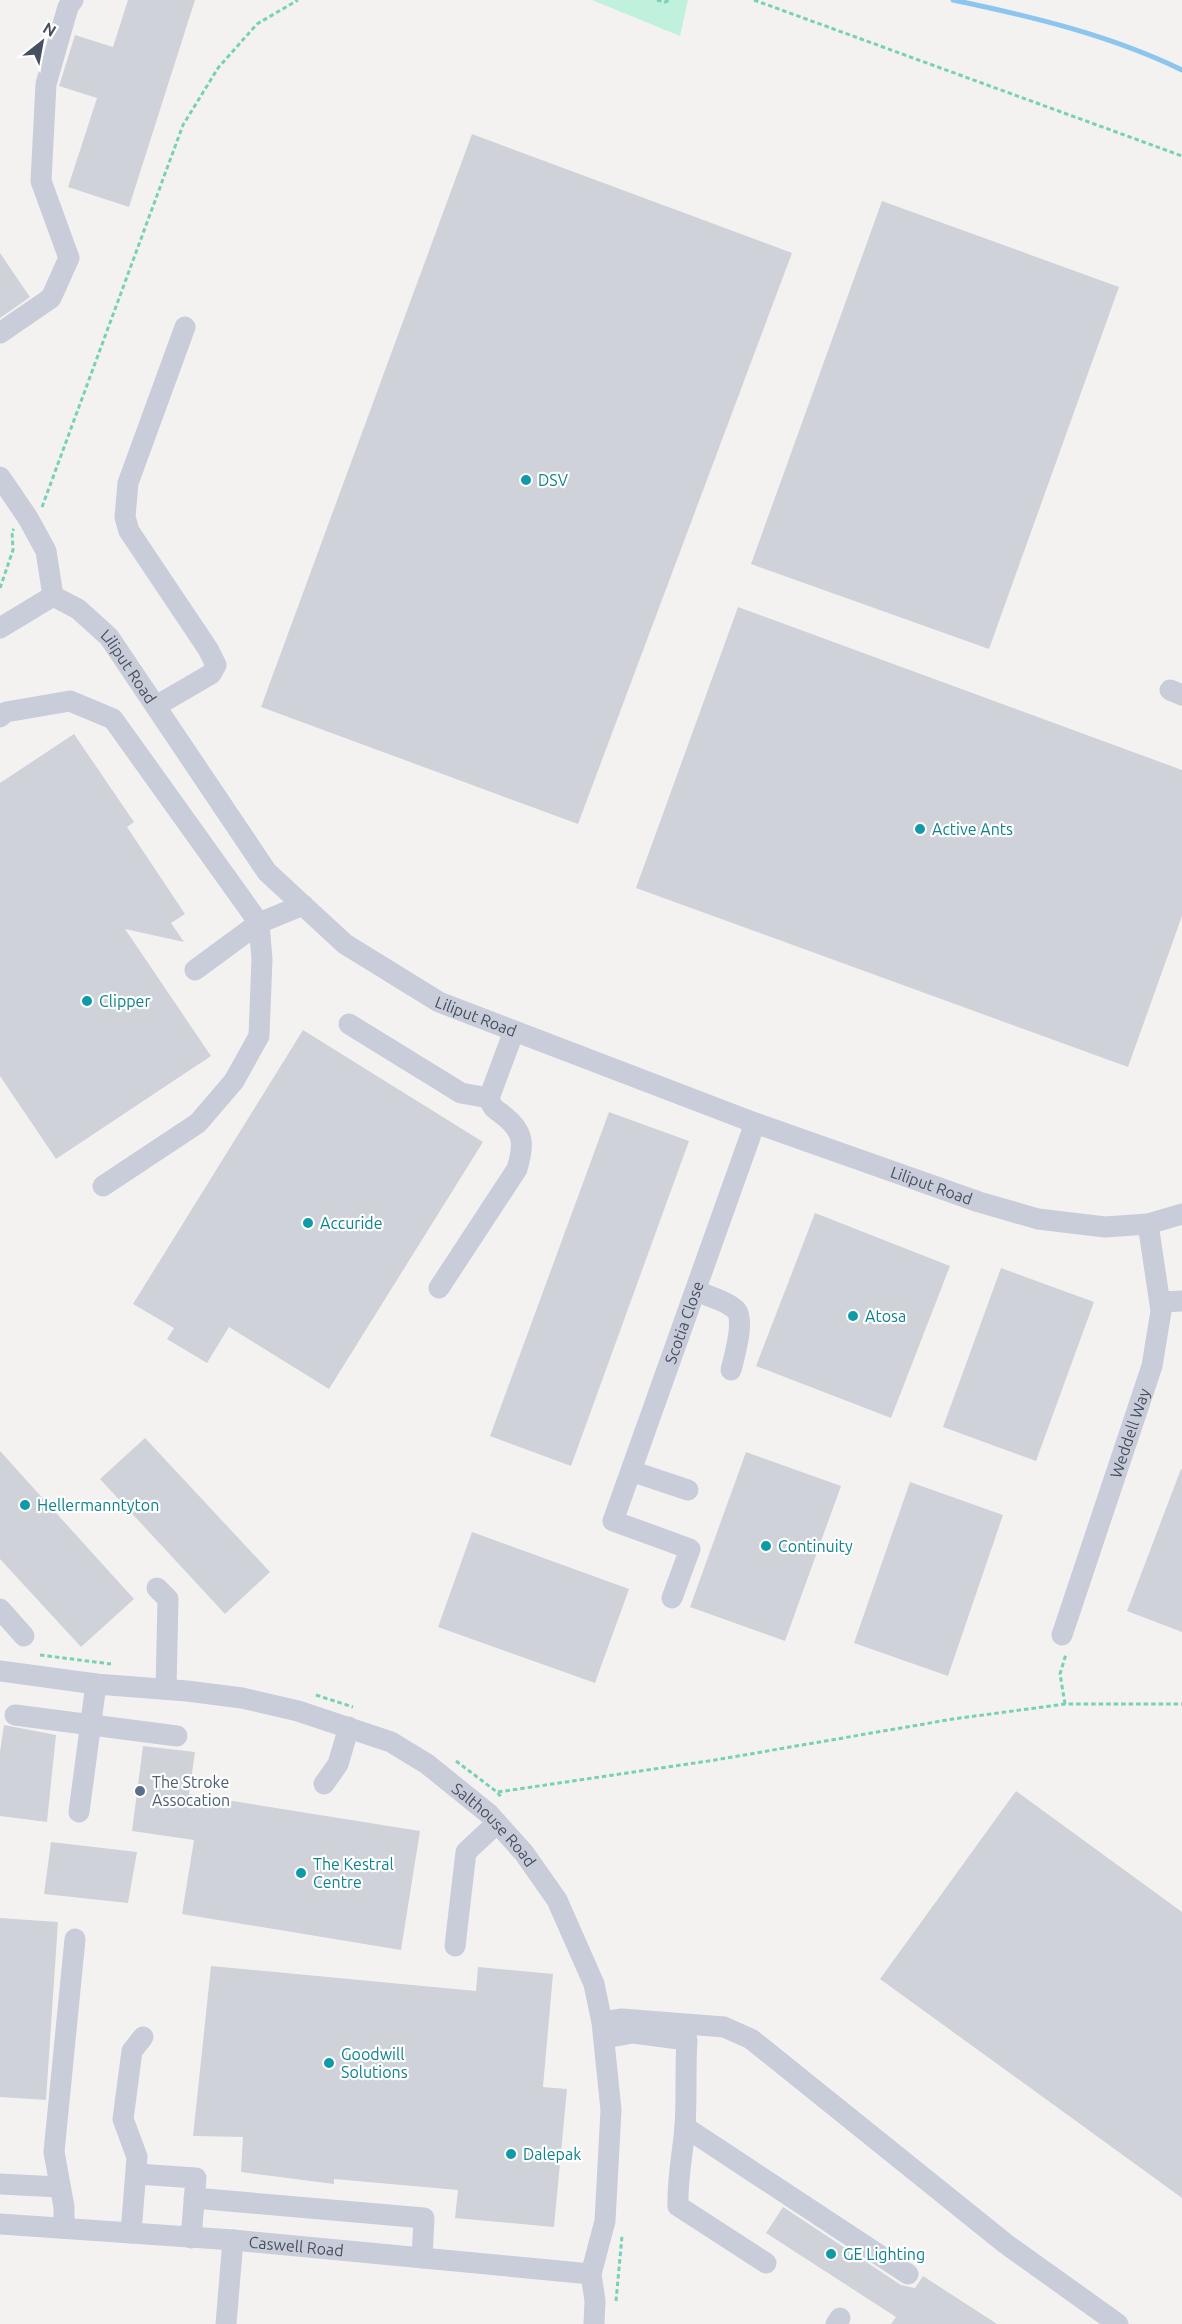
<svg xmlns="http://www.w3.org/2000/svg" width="1182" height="2324" viewBox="0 0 1182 2324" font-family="Ubuntu,sans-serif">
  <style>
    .green { fill: #c0f1dd }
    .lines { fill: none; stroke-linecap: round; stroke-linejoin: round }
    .stream { stroke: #8cc6ef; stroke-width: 5 }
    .building { fill: #d0d2d9 }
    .path { stroke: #76d1b7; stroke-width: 3; stroke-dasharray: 4.5 3; stroke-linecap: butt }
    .minor { stroke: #c8cdd9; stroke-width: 21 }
    .culture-dot { fill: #0f9aa8; stroke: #fff; stroke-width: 2 }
    .service-dot { fill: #5c6f8a; stroke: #fff; stroke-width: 2 }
    .labels { text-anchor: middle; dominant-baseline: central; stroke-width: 4.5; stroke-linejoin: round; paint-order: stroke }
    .culture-label { font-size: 16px; fill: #0d838f; stroke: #fff; text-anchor: start }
    .street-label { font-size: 16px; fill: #485060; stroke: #fff }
    .service-label { font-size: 16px; fill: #4e5e75; stroke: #fff; text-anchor: start }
  </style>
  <rect width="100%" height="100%" fill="#f4f2f1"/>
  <path class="green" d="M592 0H688L680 36Z"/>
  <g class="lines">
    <path class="stream" d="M953 0C1030 16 1110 35 1182 70"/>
  </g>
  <path class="building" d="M128 0H195L129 207 68 187 97 98 59 86 75 35 113 47Z
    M472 134 792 253 578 824 261 707Z
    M882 201 1119 287 989 649 751 564Z
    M0 253 30 297 0 318Z
    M738 607 1182 770V916L1128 1067 636 888Z
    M74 734 134 822 127 827 185 914 171 923 184 942 125 929 211 1056 56 1159 0 1076V783Z
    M303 1030 483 1142 329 1389 229 1327 207 1363 167 1339 174 1328 133 1304Z
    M609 1112 689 1141 571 1466 490 1436Z
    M815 1213 950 1266 891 1418 756 1366Z
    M1001 1268 1094 1302 1036 1461 943 1427Z
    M145 1438 270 1572 225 1614 100 1479Z
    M0 1451 134 1599 81 1647 0 1559Z
    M746 1452 841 1486 785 1641 690 1607Z
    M1181 1469H1182V1632L1127 1611Z
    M910 1482 1003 1515 948 1676 854 1643Z
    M472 1532 629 1589 595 1683 438 1627Z
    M4 1725 56 1735 47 1822 0 1816V1752Z
    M143 1746 195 1752 189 1794 420 1831 401 1950 182 1914 194 1840 132 1831Z
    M1016 1791 1182 1912V2198L880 1979Z
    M51 1842 137 1852 128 1903 44 1894Z
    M0 1918 58 1922 46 2100 0 2097Z
    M211 1966 476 1991 478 1967 553 1974 543 2087 567 2089 554 2227 455 2218 458 2190 334 2179V2184L241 2172 243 2137 193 2136Z
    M783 2207 901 2285 915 2288 923 2276 997 2324H891L896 2317 766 2233Z"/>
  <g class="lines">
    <path class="path" d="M657 0 665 2 670 0
      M754 0 1182 156
      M42 507 183 125 218 68 257 24 298 0
      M0 588 13 550 12 531 14 529
      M40 1655 111 1664
      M316 1695 353 1707
      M1065 1704 1060 1674 1066 1654
      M456 1761 497 1792 502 1798
      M498 1792 715 1760 953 1719 1065 1704H1182
      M616 2301 622 2236"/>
    <g class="minor">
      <path d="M0 333 51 298 69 258 41 181 46 84 68 7 73 0"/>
      <path id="s1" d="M0 477 28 518 46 551 53 596 78 609 109 637 267 872 345 944 439 1002 755 1123 979 1202 1038 1219 1105 1227 1148 1224 1182 1214"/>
      <path d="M0 628 53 596"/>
      <path d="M1170 690 1182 695"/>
      <path d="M156 706 211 674 216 665 208 649 129 531 125 517 128 483 185 327"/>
      <path d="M0 717 6 712 70 701 113 719 259 923 262 959 259 1036 234 1081 198 1123 103 1186"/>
      <path d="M195 970 259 923 303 905"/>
      <path d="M349 1024 461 1093 489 1098"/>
      <path d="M439 1288 517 1169C524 1145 525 1132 503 1115 495 1109 492 1108 489 1098L514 1031"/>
      <path d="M696 1291C707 1296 725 1300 735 1309 746 1318 734 1357 731 1370"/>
      <path d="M1160 1302 1182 1301"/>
      <path d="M631 1471 688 1490"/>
      <path d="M157 1588 168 1599 166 1689"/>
      <path id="s2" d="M672 1598 690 1549 613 1521 755 1123"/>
      <path d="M0 1609 24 1636"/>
      <path id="s3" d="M1062 1635 1152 1366 1161 1311 1148 1224"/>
      <path id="s4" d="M0 1671 96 1684 187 1691 242 1698 298 1711 391 1742 427 1764 489 1814 524 1853 557 1900 594 1984 602 2022 611 2110 605 2221 591 2274 595 2301 594 2324"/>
      <path d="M15 1715 177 1736"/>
      <path d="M324 1784 338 1764 349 1727"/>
      <path d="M79 1812 96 1684"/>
      <path d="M455 1946 466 1852 497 1823"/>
      <path d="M602 2022 622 2019 724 2027 751 2039 1006 2244 1118 2324"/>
      <path d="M605 2038 633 2033 687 2040C685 2069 687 2097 685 2126 683 2153 677 2179 678 2206L766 2263"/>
      <path d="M685 2127 908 2274"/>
      <path d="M137 2174 196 2178 191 2238"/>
      <path d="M0 2184 59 2187"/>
      <path d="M194 2198 424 2218 422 2258"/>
      <path id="s5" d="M0 2224 233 2240 591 2274"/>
      <path d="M64 2228V2207L54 2152 75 1939"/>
      <path d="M131 2233 137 2157 123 2119 132 2051 143 2037"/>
      <path d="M226 2324 233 2240"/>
      <path d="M836 2324 840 2318"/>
    </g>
  </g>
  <g class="culture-dot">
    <circle cx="526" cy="480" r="6"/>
    <circle cx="920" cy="829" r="6"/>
    <circle cx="87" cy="1001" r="6"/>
    <circle cx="308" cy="1223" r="6"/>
    <circle cx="853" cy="1316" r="6"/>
    <circle cx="25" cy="1505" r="6"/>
    <circle cx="766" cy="1546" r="6"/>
    <circle cx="301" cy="1873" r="6"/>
    <circle cx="329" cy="2063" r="6"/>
    <circle cx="511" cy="2154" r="6"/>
    <circle cx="831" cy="2254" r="6"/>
  </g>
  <circle class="service-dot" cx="140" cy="1791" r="6"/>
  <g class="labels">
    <g class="culture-label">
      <text x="538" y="480">DSV</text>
      <text x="932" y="829">Active Ants</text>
      <text x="99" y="1001">Clipper</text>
      <text x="320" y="1223">Accuride</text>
      <text x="865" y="1316">Atosa</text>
      <text x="37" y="1505">Hellermanntyton</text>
      <text x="778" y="1546">Continuity</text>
      <text x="313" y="1864">The Kestral<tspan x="313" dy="18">Centre</tspan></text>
      <text x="341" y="2054">Goodwill<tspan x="341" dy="18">Solutions</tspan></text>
      <text x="523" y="2154">Dalepak</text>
      <text x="843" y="2254">GE Lighting</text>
    </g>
    <g class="street-label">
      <text stroke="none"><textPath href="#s1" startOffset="238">Liliput Road</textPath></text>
      <text stroke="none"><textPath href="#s1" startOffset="742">Liliput Road</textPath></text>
      <text stroke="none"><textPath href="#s1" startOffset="1228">Liliput Road</textPath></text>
      <text stroke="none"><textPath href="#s2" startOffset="345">Scotia Close</textPath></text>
      <text stroke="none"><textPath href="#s3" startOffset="213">Weddell Way</textPath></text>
      <text stroke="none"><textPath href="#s4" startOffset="532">Salthouse Road</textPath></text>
      <text stroke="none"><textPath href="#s5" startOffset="297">Caswell Road</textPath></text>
    </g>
    <g class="service-label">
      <text x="152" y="1782">The Stroke<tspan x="152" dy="18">Assocation</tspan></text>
    </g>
  </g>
  <g transform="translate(42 42) rotate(31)" stroke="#ffffff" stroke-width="4.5" paint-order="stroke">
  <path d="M0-4.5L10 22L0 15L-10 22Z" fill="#485060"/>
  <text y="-9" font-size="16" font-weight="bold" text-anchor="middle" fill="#485060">N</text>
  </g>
</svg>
